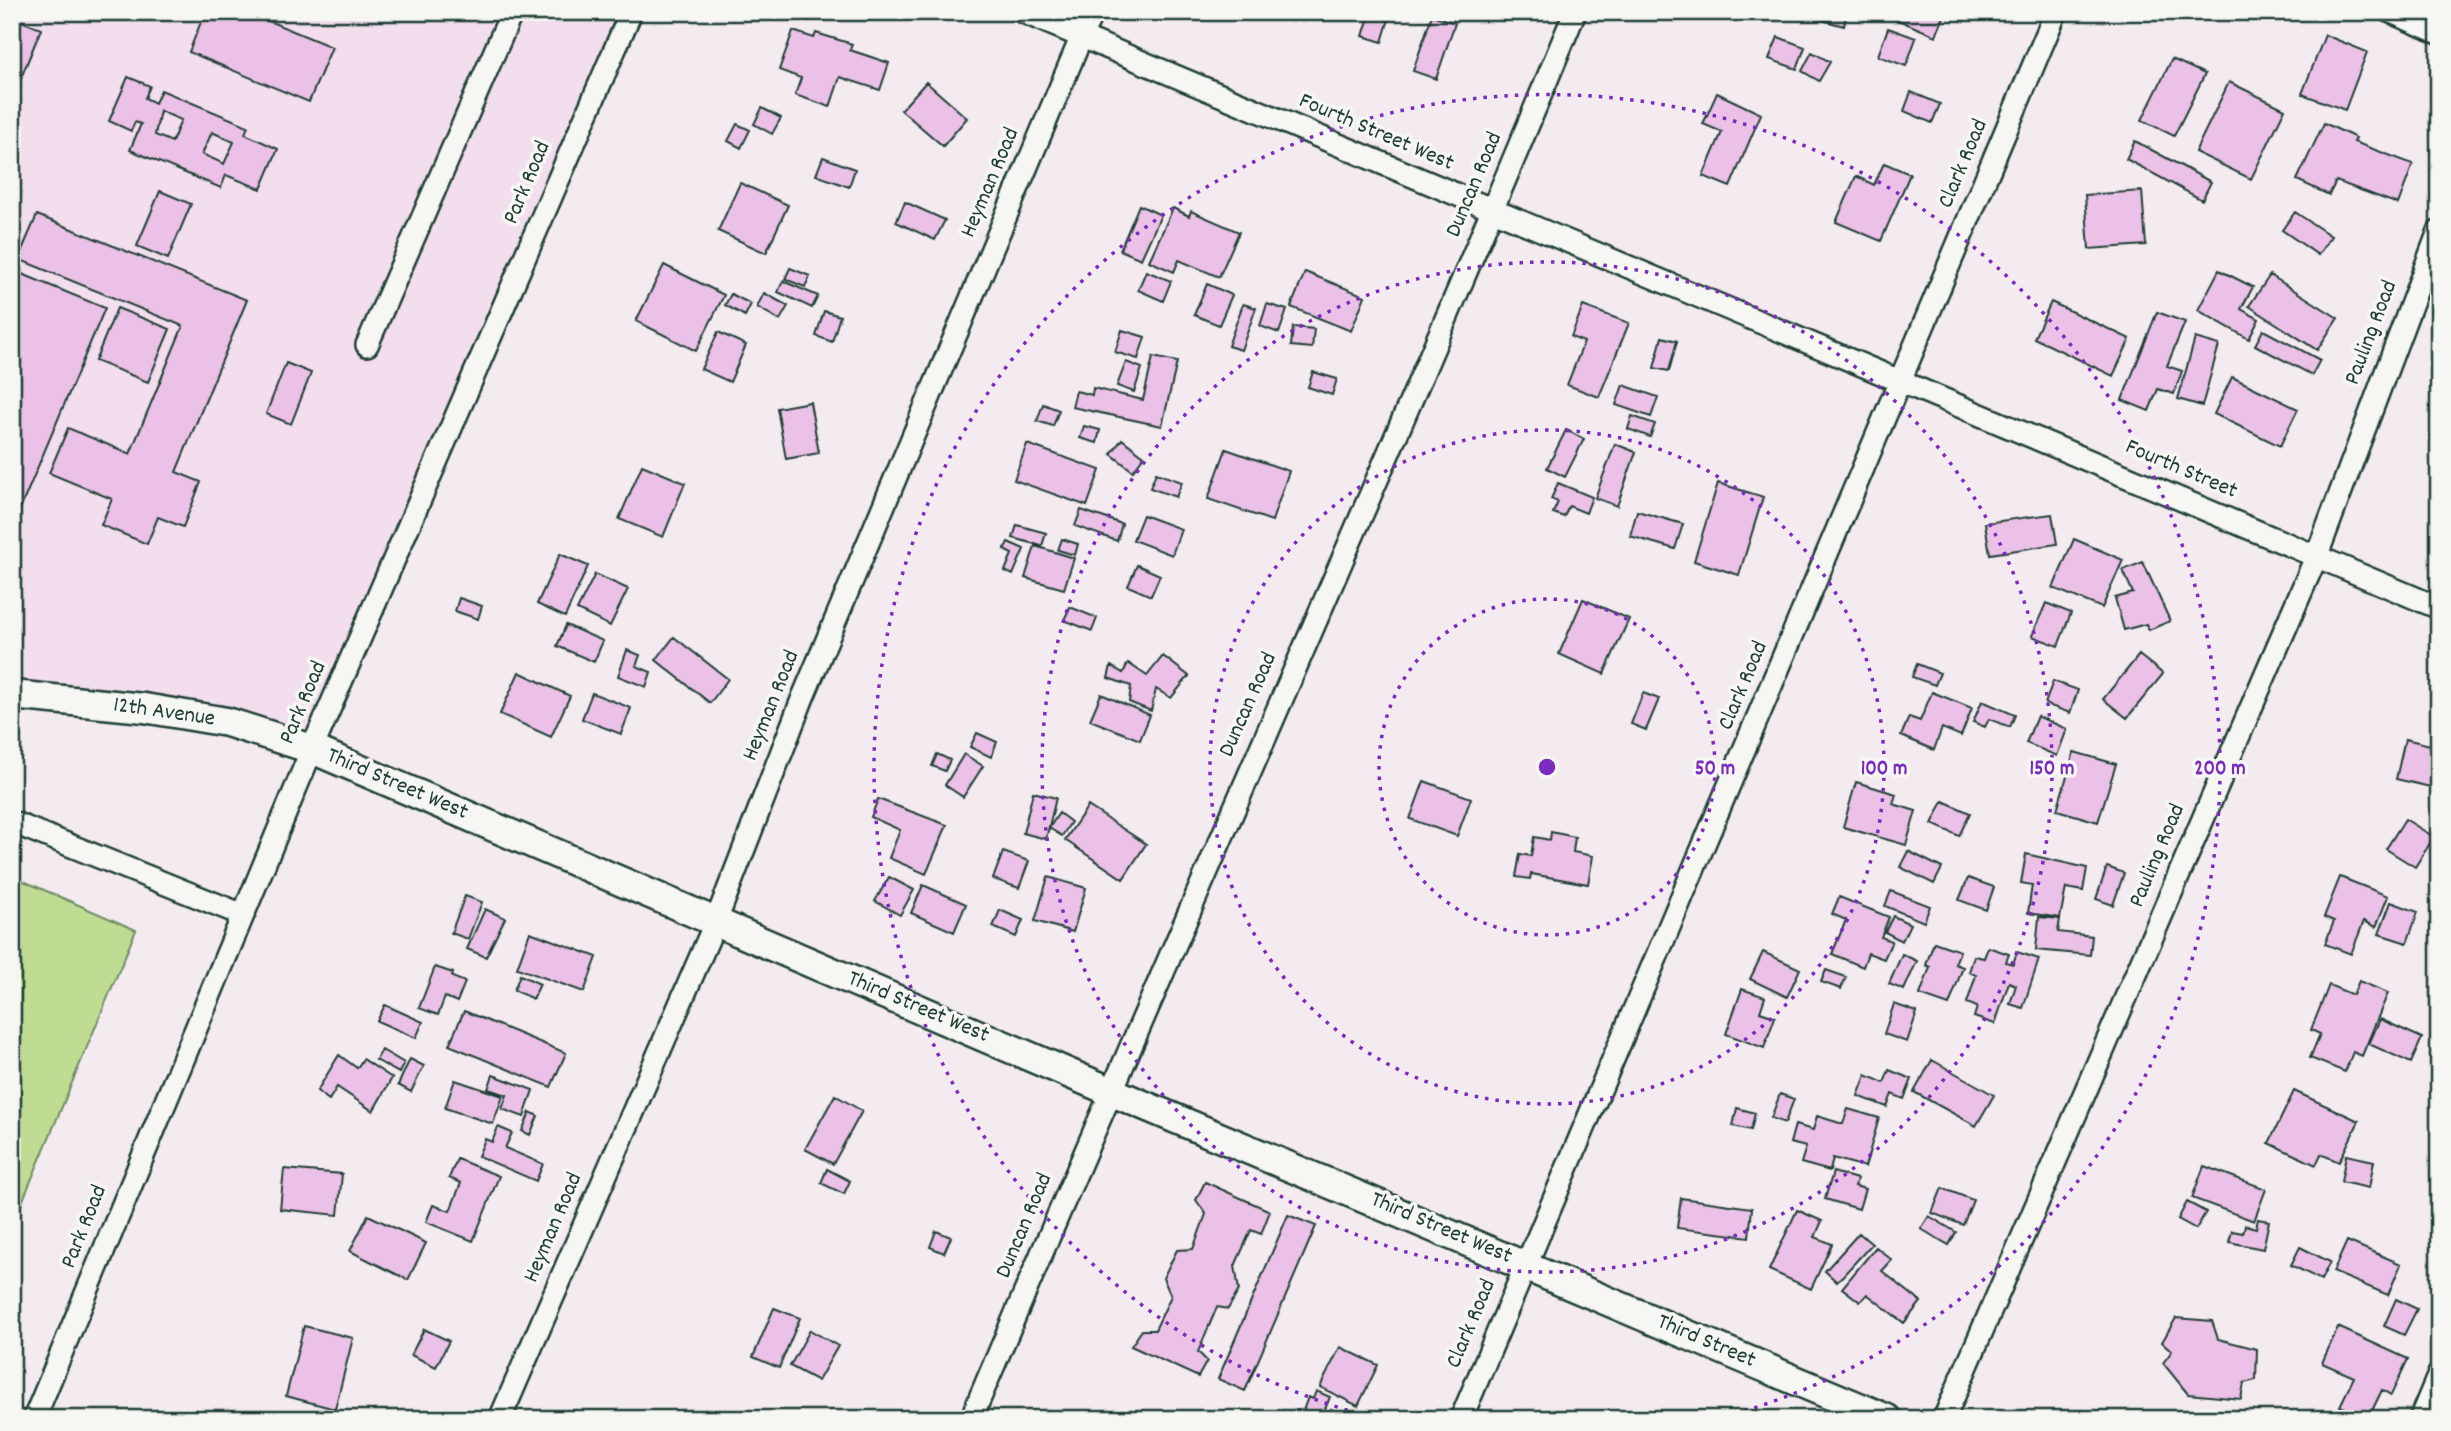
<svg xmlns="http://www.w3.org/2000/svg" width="2451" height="1431" viewBox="0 0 2451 1431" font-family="Dekko,sans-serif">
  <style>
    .built { fill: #f2deed }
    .green { fill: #bfdc93; stroke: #6f8c64; stroke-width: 2 }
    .building { fill: #ecc1e7; stroke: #1f3d34; stroke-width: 2; fill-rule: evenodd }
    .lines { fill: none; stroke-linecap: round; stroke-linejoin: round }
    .minor-casing { stroke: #1f3d34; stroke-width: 26 }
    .major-casing { stroke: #1f3d34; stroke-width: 33 }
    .minor { stroke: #f6f6f2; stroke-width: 21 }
    .major { stroke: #f6f6f2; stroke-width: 28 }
    .ring { fill: none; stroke: #7b2cbf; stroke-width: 3.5; stroke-dasharray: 3.5 7 }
    .labels { text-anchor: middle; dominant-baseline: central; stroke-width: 7; stroke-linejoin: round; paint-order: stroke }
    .street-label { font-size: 23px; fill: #1f3d34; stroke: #f6f6f2 }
    .centre { fill: #7b2cbf; stroke: #f6f6f2; stroke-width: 3.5 }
    .ring-label { font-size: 21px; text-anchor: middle; font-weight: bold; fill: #7b2cbf; stroke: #f6f6f2; stroke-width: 7; stroke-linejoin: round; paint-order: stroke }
  </style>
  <rect width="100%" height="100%" fill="#f4ebf0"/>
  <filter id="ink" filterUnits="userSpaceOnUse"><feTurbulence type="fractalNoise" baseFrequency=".0143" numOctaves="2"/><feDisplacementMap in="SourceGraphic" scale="14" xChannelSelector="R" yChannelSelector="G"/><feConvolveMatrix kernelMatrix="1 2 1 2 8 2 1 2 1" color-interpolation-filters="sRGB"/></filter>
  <g filter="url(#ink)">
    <path class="built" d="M12 12H619L309 739 12 686Z"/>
    <path class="green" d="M12 876 136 930 12 1226Z"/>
    <path class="building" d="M205 12H247L332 47 309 102 189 52Z
      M1792 12H1847L1844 26Z
      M1887 12H1946L1936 36 1886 15Z
      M1370 14 1389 19 1382 42 1363 36Z
      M1432 15 1455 23 1436 79 1413 71Z
      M19 20 41 29 18 85 12 82V23L17 25Z
      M1888 28 1916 38 1906 66 1878 56Z
      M793 31 814 38 816 33 852 44 850 50 889 63 880 90 840 77 830 107 795 95 801 78 779 70Z
      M2325 35 2367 52 2345 110 2302 94Z
      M1778 37 1805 47 1797 69 1769 59Z
      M1812 52 1830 62 1819 81 1802 71Z
      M2172 59 2205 74 2174 136 2142 120Z
      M128 77 150 86 145 98 155 103 161 90 248 126 245 134 278 149 261 189 226 175 221 188 130 150 141 124 135 122 131 131 109 121ZM160 111 181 120 172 142 155 135ZM212 132 234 142 224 164 202 154Z
      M926 82 967 118 943 146 901 110Z
      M2229 82 2285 109 2251 179 2195 152Z
      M1911 92 1940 104 1932 123 1904 111Z
      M1717 93 1761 114 1730 187 1703 176 1722 132 1703 124Z
      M762 108 781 118 772 134 754 124Z
      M2324 123 2356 138 2354 142 2413 164 2398 204 2336 181 2329 195 2297 180Z
      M737 124 750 130 741 148 728 141Z
      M2135 141 2211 182 2202 200 2126 159Z
      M823 157 855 169 849 187 816 175Z
      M1884 163 1910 174 1881 241 1836 222 1856 176 1874 185Z
      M740 183 788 205 766 253 718 231Z
      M160 191 191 204 168 259 137 246Z
      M2142 191 2146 245 2089 249 2085 195Z
      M905 202 945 220 935 240 896 222Z
      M1139 205 1161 215 1141 259 1120 250Z
      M1173 208 1189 216 1191 211 1239 232 1219 277 1179 260 1174 272 1149 261Z
      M2295 212 2331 236 2318 255 2282 230Z
      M37 215 247 300 176 472 201 482 183 527 158 517 147 544 101 525 112 499 49 473 68 428 130 454 183 326 18 259Z
      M664 265 724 295 696 351 636 321Z
      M790 268 810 276 805 287 785 279Z
      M2219 270 2253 287 2241 309 2259 319 2249 339 2198 310Z
      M1146 271 1171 281 1163 301 1138 290Z
      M1305 272 1365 296 1351 331 1291 307Z
      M22 274 105 308 15 521 12 520V296Z
      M2270 275 2338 318 2317 350 2249 306Z
      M783 281 818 296 812 308 778 292Z
      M1207 284 1232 295 1219 325 1194 315Z
      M764 293 788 306 780 320 757 307Z
      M731 294 751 304 745 316 725 305Z
      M2051 302 2130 339 2113 376 2034 338Z
      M1243 304 1256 308 1241 350 1228 346Z
      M1267 304 1287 310 1279 333 1260 326Z
      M1583 306 1629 323 1599 397 1567 385 1584 342 1571 337Z
      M117 308 170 329 148 382 95 361Z
      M824 311 840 316 832 342 816 336Z
      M2157 312 2185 322 2167 366 2182 371 2174 394 2158 389 2149 411 2122 400Z
      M1293 327 1314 329 1312 348 1291 346Z
      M1122 330 1145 337 1138 359 1115 352Z
      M2263 330 2320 360 2312 375 2255 345Z
      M718 332 746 345 730 382 701 369Z
      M1662 337 1677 341 1669 371 1654 368Z
      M2195 338 2219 345 2202 406 2178 399Z
      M1153 357 1177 362 1162 426 1072 407 1076 391 1092 395 1093 388 1143 400Z
      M1126 362 1142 368 1134 392 1117 386Z
      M286 363 311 373 291 424 266 414Z
      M1313 372 1337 379 1332 395 1308 387Z
      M2232 377 2298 409 2280 446 2214 414Z
      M1623 385 1658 397 1651 417 1616 405Z
      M810 402 819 453 786 459 777 408Z
      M1043 404 1059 410 1053 426 1037 421Z
      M1632 416 1655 424 1650 437 1628 429Z
      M1084 426 1100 430 1097 443 1080 438Z
      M1566 430 1584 439 1565 477 1547 468Z
      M1122 439 1144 456 1133 471 1111 454Z
      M1027 444 1100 470 1087 506 1014 480Z
      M1615 444 1636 452 1617 506 1595 498Z
      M1226 449 1289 471 1272 521 1208 499Z
      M642 465 685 483 663 537 619 519Z
      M1156 473 1182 482 1176 497 1150 488Z
      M1558 483 1592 497 1586 513 1569 506 1564 517 1553 513 1558 502 1551 499Z
      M1718 483 1763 497 1739 575 1694 561Z
      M1081 510 1122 524 1117 541 1075 526Z
      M1637 511 1683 524 1675 549 1630 536Z
      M2052 514 2057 544 1990 554 1985 523Z
      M1143 515 1181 529 1172 555 1133 540Z
      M1017 525 1046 533 1042 546 1013 538Z
      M1062 539 1078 544 1075 555 1058 550Z
      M2074 539 2123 560 2102 608 2053 588Z
      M1008 542 1024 549 1013 575 1005 571 1012 554 1004 550Z
      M1035 546 1074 558 1064 589 1025 578Z
      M560 554 588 566 565 617 537 604Z
      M2143 562 2170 621 2149 630 2146 624 2124 630 2115 598 2133 593 2123 570Z
      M1137 565 1160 575 1151 596 1128 586Z
      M595 574 628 589 610 626 577 610Z
      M459 598 482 606 478 619 455 611Z
      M1583 599 1629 619 1604 674 1559 654Z
      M2046 603 2071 613 2058 646 2032 636Z
      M1070 607 1097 618 1092 631 1064 620Z
      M566 625 603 641 594 662 557 646Z
      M674 637 728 679 710 703 656 660Z
      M627 650 640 655 636 666 651 672 646 687 618 676Z
      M2139 655 2163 674 2127 718 2103 699Z
      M1163 656 1189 676 1171 698 1156 689 1151 711 1129 702 1131 686 1108 678 1111 666 1123 673 1128 663 1147 676Z
      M1917 664 1940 673 1935 685 1912 677Z
      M519 672 570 696 551 737 500 714Z
      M2053 681 2078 690 2070 713 2045 704Z
      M1932 692 1972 708 1961 736 1942 728 1934 750 1901 736 1909 717 1920 721Z
      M592 693 631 708 621 734 582 719Z
      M1643 693 1659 699 1646 730 1631 724Z
      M1101 694 1150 715 1140 740 1090 720Z
      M1982 701 2015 715 2010 727 1989 719 1985 727 1973 722Z
      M2037 716 2067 729 2057 756 2026 743Z
      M977 733 997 742 991 757 970 747Z
      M2405 739 2439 747V789L2396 779Z
      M2074 752 2116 764 2098 822 2057 810Z
      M937 754 950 760 945 771 932 766Z
      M964 754 983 766 963 797 945 785Z
      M1424 781 1471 798 1457 836 1410 819Z
      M1856 782 1896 794 1893 804 1916 811 1906 845 1843 827Z
      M1033 792 1056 798 1046 839 1023 833Z
      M878 799 947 825 926 874 889 858 900 830 871 817Z
      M1943 801 1970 813 1959 836 1932 824Z
      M1088 806 1146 844 1123 879 1065 840Z
      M1059 813 1071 822 1062 836 1049 828Z
      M2405 819 2434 837 2415 867 2386 849Z
      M1551 832 1575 837 1573 852 1593 856 1588 884 1531 874 1530 879 1516 877 1520 854 1531 856 1534 837 1550 840Z
      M1908 851 1942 868 1934 884 1900 867Z
      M1003 852 1029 861 1019 888 993 879Z
      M2026 854 2087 868 2083 891 2066 888 2060 918 2028 913 2032 885 2021 883Z
      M2107 867 2124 873 2113 905 2096 899Z
      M889 877 914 890 900 915 875 901Z
      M1048 877 1086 888 1073 932 1035 921Z
      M2340 877 2388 896 2376 927 2364 921 2351 954 2325 944 2334 921 2324 917Z
      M1968 878 1994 887 1986 910 1959 900Z
      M923 885 966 904 954 932 911 913Z
      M1891 891 1930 906 1924 922 1885 906Z
      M465 896 482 902 468 939 451 933Z
      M1839 897 1889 917 1881 937 1892 941 1884 959 1868 953 1863 967 1832 954 1846 920 1832 914Z
      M2391 902 2418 912 2407 943 2379 934Z
      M485 909 505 918 486 957 467 949Z
      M1000 910 1023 920 1016 937 993 927Z
      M1893 916 1910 924 1902 941 1885 932Z
      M2039 917 2060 919 2058 932 2092 936 2090 955 2036 950Z
      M530 932 597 957 584 992 517 968Z
      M1934 942 1960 951 1955 964 1963 967 1949 1005 1920 995 1930 967 1926 965Z
      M1988 947 2009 954 2006 962 2013 964 2017 952 2039 959 2023 1008 2010 1004 2016 985 2009 982 1995 1024 1974 1017 1977 1007 1967 1003 1976 975 1969 972 1974 956 1984 958Z
      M1763 952 1800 969 1787 997 1750 979Z
      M1902 954 1917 961 1904 990 1889 984Z
      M435 967 453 973 452 977 465 982 457 1002 445 997 438 1015 419 1008Z
      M1826 970 1846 977 1841 989 1821 982Z
      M520 975 540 984 533 999 514 990Z
      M2359 981 2388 993 2362 1056 2353 1052 2345 1072 2310 1058 2320 1034 2311 1030 2329 985 2353 995Z
      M1742 989 1765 997 1760 1012 1775 1017 1764 1048 1726 1034Z
      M1894 1004 1917 1012 1907 1042 1884 1034Z
      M385 1005 423 1022 416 1038 377 1021Z
      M464 1011 566 1053 551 1087 449 1045Z
      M2380 1019 2422 1038 2411 1063 2369 1044Z
      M382 1050 404 1063 399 1073 376 1060Z
      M339 1055 357 1068 363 1059 392 1078 373 1111 337 1087 329 1100 317 1091Z
      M410 1059 424 1066 411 1092 398 1085Z
      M1932 1060 1994 1095 1976 1126 1914 1092Z
      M1889 1070 1912 1079 1904 1099 1892 1094 1887 1107 1858 1096 1866 1075 1884 1083Z
      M493 1075 533 1090 524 1117 502 1109 507 1095 488 1089Z
      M455 1080 503 1096 493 1124 445 1108Z
      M2294 1091 2359 1121 2339 1162 2321 1154 2316 1165 2269 1143Z
      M1780 1094 1794 1099 1785 1123 1771 1118Z
      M835 1095 862 1111 833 1164 805 1149Z
      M1737 1108 1755 1113 1751 1130 1733 1126Z
      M1848 1109 1879 1118 1865 1167 1833 1158 1830 1171 1801 1163 1806 1147 1790 1143 1795 1125 1813 1130 1817 1116 1843 1124Z
      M530 1112 538 1116 530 1135 522 1131Z
      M498 1127 512 1133 505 1148 543 1164 536 1181 478 1156 485 1139 492 1142Z
      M2346 1155 2374 1161 2369 1188 2341 1182Z
      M457 1159 499 1176 473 1241 426 1222 433 1205 450 1211 461 1183 449 1178Z
      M2204 1166 2266 1189 2254 1221 2192 1198Z
      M284 1169 342 1174 338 1215 280 1209Z
      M827 1169 850 1181 844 1194 821 1183Z
      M1833 1172 1857 1179 1855 1186 1865 1189 1859 1209 1825 1199Z
      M1205 1182 1270 1211 1261 1234 1251 1230 1235 1266 1239 1290 1228 1309 1217 1307 1198 1352 1207 1361 1198 1377 1131 1346 1142 1330H1155L1171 1296 1163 1278 1177 1250 1193 1249 1206 1214 1196 1200Z
      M1942 1188 1973 1200 1963 1225 1932 1213Z
      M1681 1198 1752 1208 1749 1237 1677 1228Z
      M2187 1202 2206 1212 2196 1229 2178 1219Z
      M1797 1210 1822 1221 1815 1237 1832 1244 1811 1289 1769 1270Z
      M368 1215 426 1243 408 1280 350 1251Z
      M1288 1215 1316 1226 1245 1391 1218 1379Z
      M1929 1216 1956 1232 1949 1245 1921 1229Z
      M2258 1219 2269 1221 2263 1249 2229 1242 2232 1231 2243 1233 2245 1225 2256 1228Z
      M936 1231 951 1237 944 1253 930 1247Z
      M1859 1233 1872 1244 1837 1282 1825 1271Z
      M2347 1241 2401 1264 2388 1295 2333 1272Z
      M1876 1247 1892 1260 1882 1271 1921 1302 1904 1323 1867 1294 1860 1302 1842 1288Z
      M2300 1247 2330 1262 2321 1280 2291 1265Z
      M2396 1299 2417 1309 2404 1335 2384 1326Z
      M774 1308 800 1318 779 1368 753 1357Z
      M2176 1318 2212 1321 2218 1339 2257 1349 2256 1380 2244 1383 2241 1399 2188 1394 2163 1363 2172 1351 2162 1342Z
      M304 1326 353 1338 335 1409 286 1396Z
      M2338 1327 2408 1359 2391 1395 2382 1390 2368 1419 2340 1406 2354 1377 2322 1363Z
      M424 1329 449 1341 436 1367 411 1355Z
      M810 1330 838 1346 818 1381 790 1366Z
      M1340 1347 1378 1365 1358 1406 1320 1387Z
      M1316 1391 1330 1397 1321 1419H1300L1308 1397 1313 1399Z
      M1331 1409 1352 1419H1327Z"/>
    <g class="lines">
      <defs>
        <path id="minor" d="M1023 12 2439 608
          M2391 12 2439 33
          M367 345 512 12
          M12 822 243 915
          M34 1419 312 749 631 12
          M500 1419 716 921 803 697 1092 12
          M971 1419C1170 949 1380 484 1575 12
          M1461 1419 2056 12
          M1944 1419 2317 555 2439 231
          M2420 1419 2439 1374"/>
        <path id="major" d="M12 695 144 708 227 722 312 749 1110 1091 1887 1419"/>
      </defs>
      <use href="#minor" class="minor-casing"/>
      <use href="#major" class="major-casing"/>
      <use href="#minor" class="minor"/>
      <use href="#major" class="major"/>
    </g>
  </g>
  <g class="ring">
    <circle cx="1547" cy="767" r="168"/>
    <circle cx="1547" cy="767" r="337"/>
    <circle cx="1547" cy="767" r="505"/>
    <path d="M1378 1419A673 673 0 1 1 1716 1419"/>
  </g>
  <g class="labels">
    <g class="street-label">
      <text transform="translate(1376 133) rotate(23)">Fourth Street West</text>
      <text transform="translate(1964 164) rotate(-67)">Clark Road</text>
      <text transform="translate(528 183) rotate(-67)">Park Road</text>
      <text transform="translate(991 183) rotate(-67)">Heyman Road</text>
      <text transform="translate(1475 185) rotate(-67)">Duncan Road</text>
      <text transform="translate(2372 333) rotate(-69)">Pauling Road</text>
      <text transform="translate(2181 470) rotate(23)">Fourth Street</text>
      <text transform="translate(1744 686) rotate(-67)">Clark Road</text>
      <text transform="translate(304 703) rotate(-67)">Park Road</text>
      <text transform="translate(1249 705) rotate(-66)">Duncan Road</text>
      <text transform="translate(772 706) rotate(-68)">Heyman Road</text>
      <text transform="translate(164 713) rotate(8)">12th Avenue</text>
      <text transform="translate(397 785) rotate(23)">Third Street West</text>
      <text transform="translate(2158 856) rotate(-67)">Pauling Road</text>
      <text transform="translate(918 1008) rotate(23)">Third Street West</text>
      <text transform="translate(1025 1226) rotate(-67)">Duncan Road</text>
      <text transform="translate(85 1227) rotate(-68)">Park Road</text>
      <text transform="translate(554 1228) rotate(-67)">Heyman Road</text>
      <text transform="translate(1441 1229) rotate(23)">Third Street West</text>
      <text transform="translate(1472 1324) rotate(-67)">Clark Road</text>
      <text transform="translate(1706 1342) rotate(23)">Third Street</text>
    </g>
  </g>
  <circle cx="1547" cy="767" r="10" class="centre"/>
  <g class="ring-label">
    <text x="1715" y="774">50 m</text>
    <text x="1884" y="774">100 m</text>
    <text x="2052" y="774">150 m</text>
    <text x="2220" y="774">200 m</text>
  </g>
  <rect width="2451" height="1431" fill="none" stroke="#f6f6f2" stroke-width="42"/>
  <rect x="21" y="21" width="2409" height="1389" fill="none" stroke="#1f3d34" stroke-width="2.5" filter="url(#ink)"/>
</svg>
